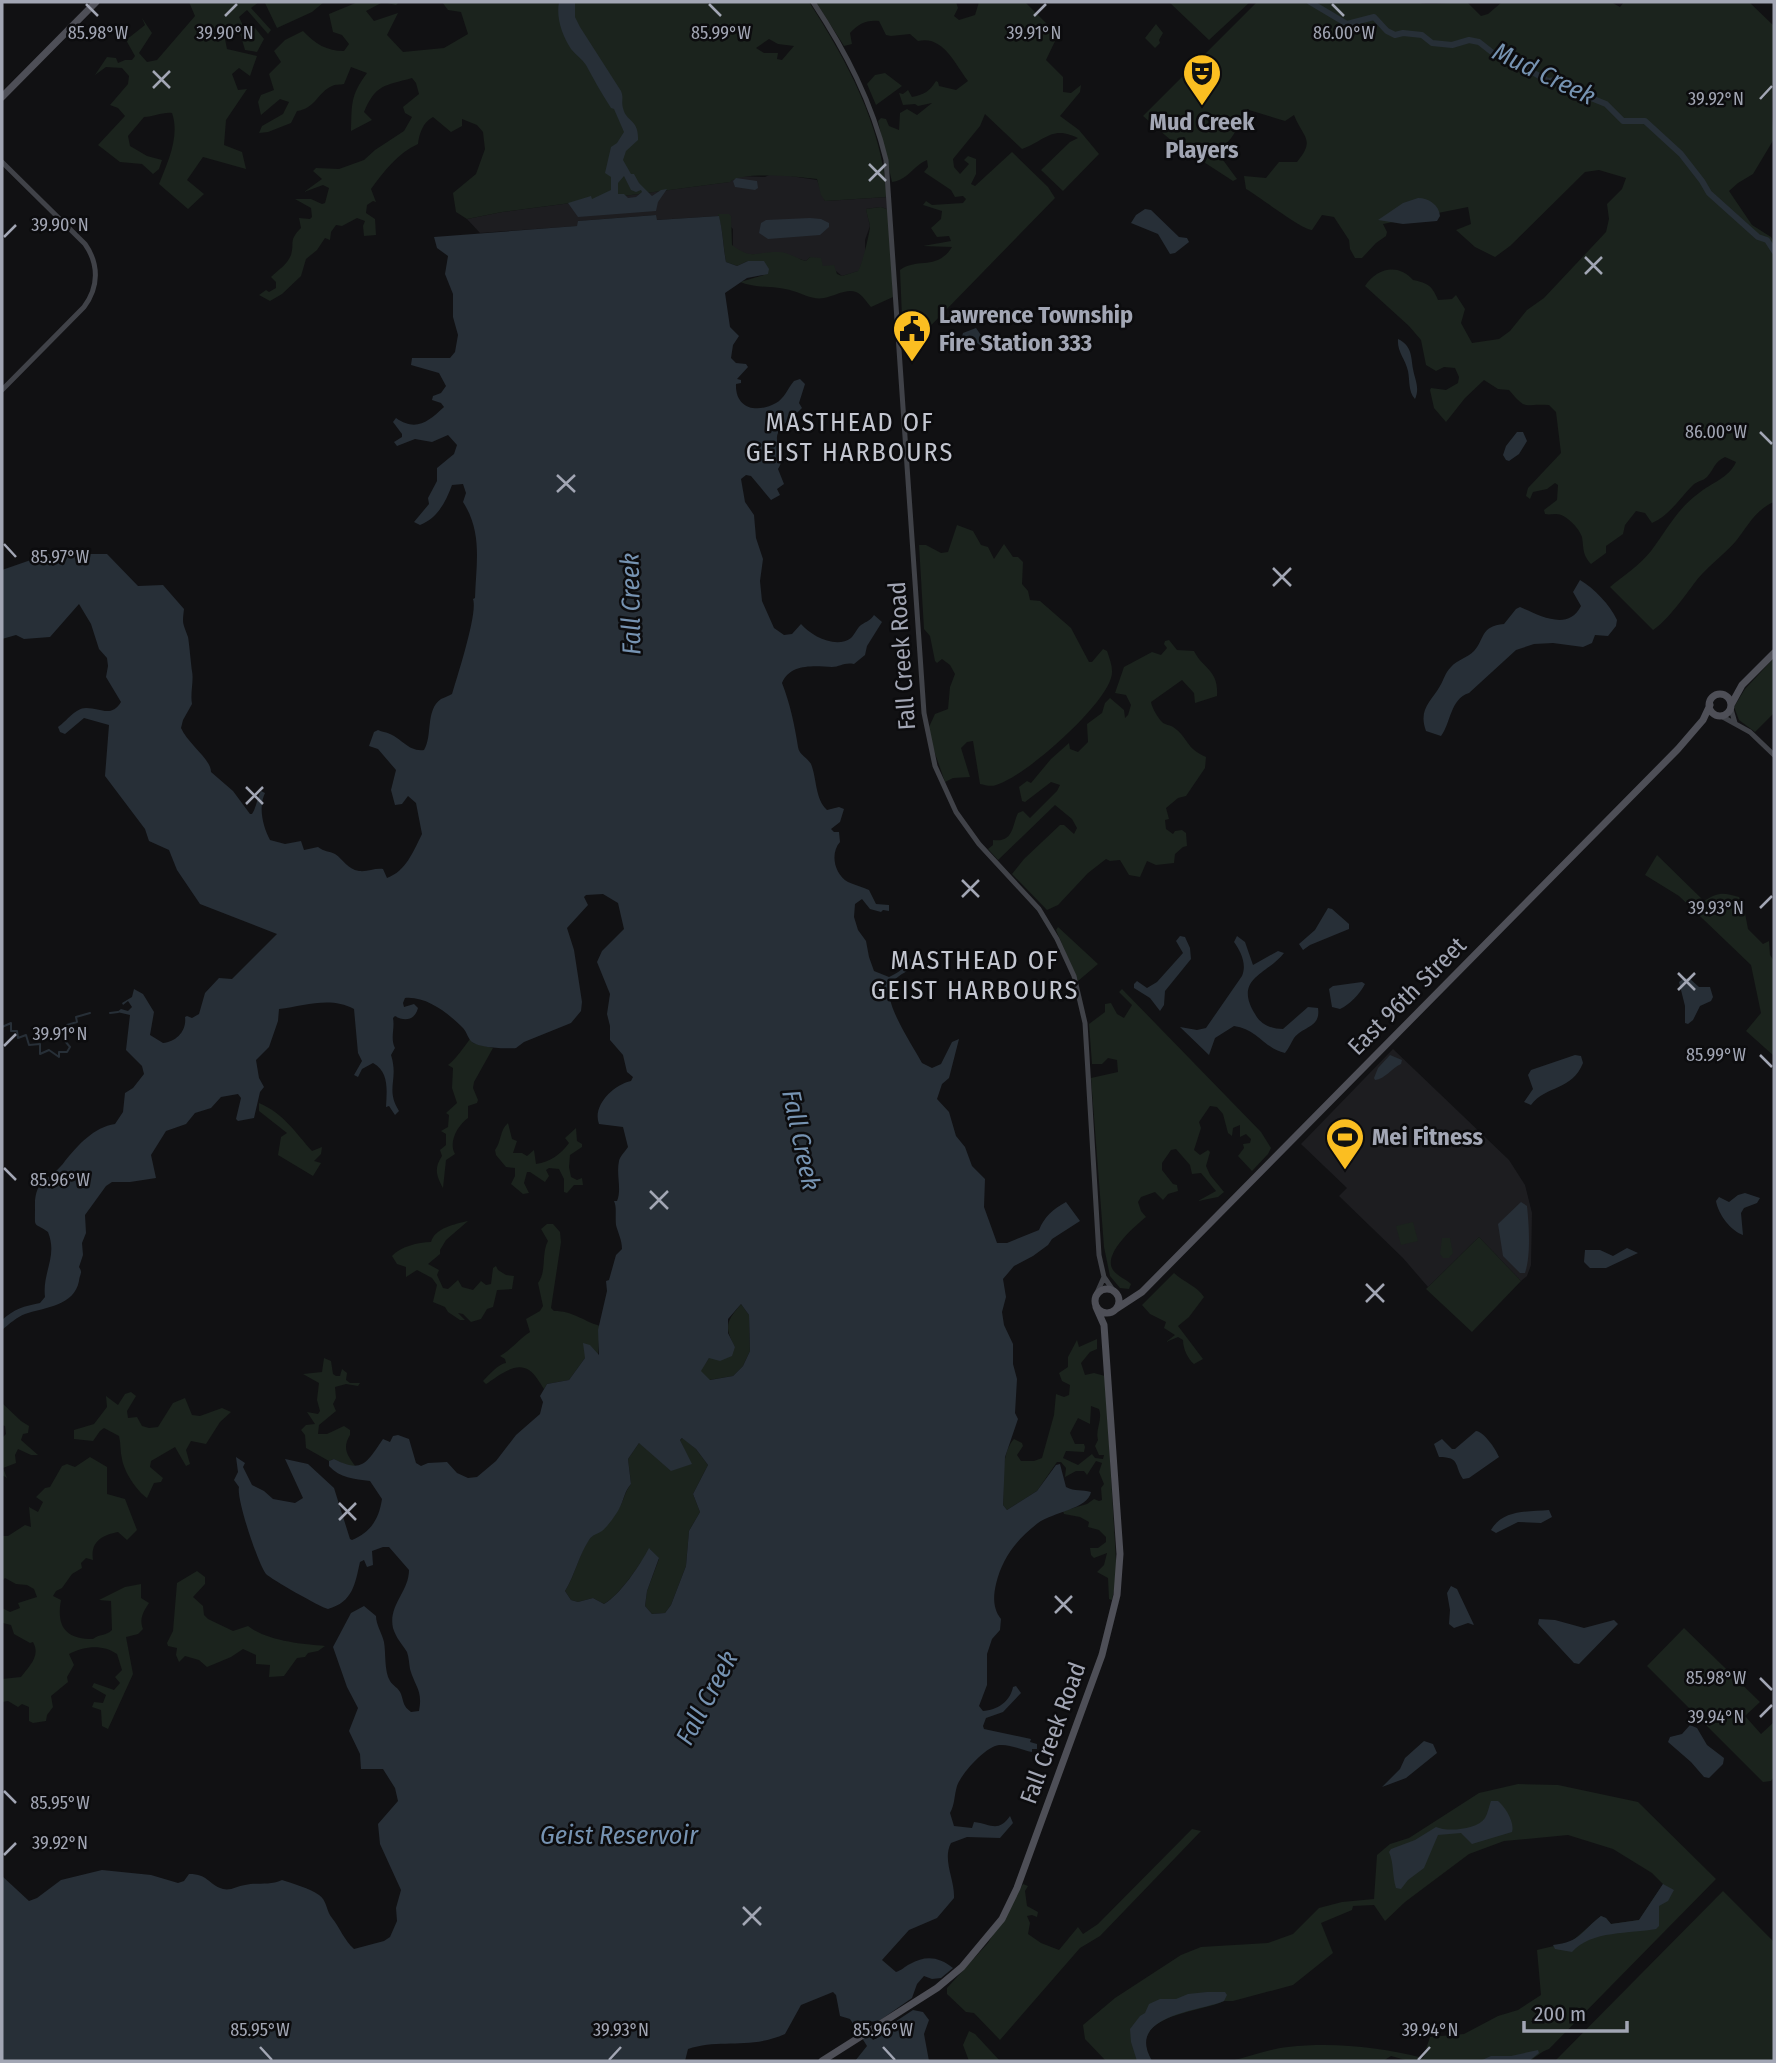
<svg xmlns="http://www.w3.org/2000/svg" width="1776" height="2063" viewBox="0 0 1776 2063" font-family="'Fira Sans Condensed',sans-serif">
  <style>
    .built { fill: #1d1d20 }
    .green { fill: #1b231d; fill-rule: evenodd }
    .water { fill: #272f37; fill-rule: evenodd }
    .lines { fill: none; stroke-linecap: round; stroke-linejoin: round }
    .stream { stroke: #272f37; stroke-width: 2 }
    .river { stroke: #272f37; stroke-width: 6 }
    .secondary { stroke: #404248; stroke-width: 5 }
    .primary { stroke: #4e4f57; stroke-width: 7 }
    .ticks { fill: none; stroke: #a2a6b4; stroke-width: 2.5 }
    .labels { text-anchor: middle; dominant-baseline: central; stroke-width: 5; stroke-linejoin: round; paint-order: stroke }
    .poi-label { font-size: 24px; font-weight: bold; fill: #a2a6b4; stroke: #0c0c0e; text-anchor: start }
    .street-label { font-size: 24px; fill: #a2a6b4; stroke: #0c0c0e }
    .water-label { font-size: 26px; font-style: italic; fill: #7693b2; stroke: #0c0c0e }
    .neighbourhood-label { font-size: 26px; letter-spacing: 2px; fill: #c3c6d0; stroke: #0c0c0e }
    .ticks-label { font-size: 18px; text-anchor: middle; fill: #a2a6b4; stroke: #0c0c0e; stroke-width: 5; stroke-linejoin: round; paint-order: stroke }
  </style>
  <rect width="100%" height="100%" fill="#111113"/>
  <path class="built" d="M769 175H784L817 180 825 201 887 197 889 210 881 207 866 209 870 226 865 240V254L859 271 842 276 831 267 823 266 810 257 806 261 796 258 744 254 733 248V229L718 214 719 216 656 220V215L578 221V226L480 233 467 219 502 212 729 182 738 176 765 177Z
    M1393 1049 1509 1160 1525 1185 1532 1213 1531 1265 1527 1276 1521 1281 1479 1237 1428 1287 1403 1258 1339 1196 1347 1188 1301 1144Z"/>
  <path class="green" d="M189 2H324L312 12 277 28 265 3 259 2 251 8 271 30 268 34 247 10 239 17 246 32 255 28 264 39 257 52 245 50 240 33 233 32 225 39 227 49 257 56 250 76 239 68 232 74 238 90 247 89 226 120 224 145 242 152 246 169 203 157 187 180 204 194 188 209 159 184C168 162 180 136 172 113 162 112 154 117 144 117L128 136 130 146 147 156 162 160 159 169 153 174 142 164 120 162 98 145 125 116 118 108 110 105 128 84 129 76 122 68 106 67 95 75 107 57 116 58 118 63 125 60H132L135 56 126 40 145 25 142 18 152 33 139 53 147 62 157 60 195 16Z
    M358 2H399L396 5 383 2 366 11 374 21 398 13 387 35 403 52 444 48 468 34 461 12 448 10 442 2H809C847 61 882 125 887 197L825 201 821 195 817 179C800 177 741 171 730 182L502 212 467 219 456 212 453 193 476 174 485 149 483 132 477 125 462 119V126L451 132 433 117C423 122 419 134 418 144 398 153 384 171 371 189L376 202 373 201 367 205 366 213 375 219 376 235 364 236 363 226 365 221 357 218 342 226 336 225 331 232 330 240 325 238 317 250 306 259 301 276 282 294 270 301 259 295 266 290 269 292 276 288V282L271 277C278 270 287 265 291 255 295 242 288 241 301 228L299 218 310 219 312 217 311 208 295 199H311L322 204 325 203 329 188 323 185 304 192 322 179 313 171 316 168 339 169 364 160 375 150 404 131 412 117 405 113 403 107 419 94 416 83 412 78C384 86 376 84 364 112L372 120 351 131C352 104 350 96 367 73L351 67 344 84C340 85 335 84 332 86 318 92 315 109 297 111L291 123 268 132 259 133 262 126 283 114 289 102 280 99 261 115 258 102 261 95 274 90 269 74 281 62 274 51 285 40 303 31C315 44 327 51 344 51L349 44 342 35 333 32 329 14ZM769 39 778 44 794 46 782 60 777 59 778 53H764L756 48Z
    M816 2H956L958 8 954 16 959 20 975 15 979 2H1025L1058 35 1046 60 1063 77V92L1071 93 1081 85 1080 92 1060 116 1079 130 1099 154 1063 191 1041 170 1070 142 1078 138C1052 125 1046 140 1022 149L985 114 980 126 953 159 954 167 960 174 969 164 964 160 968 156 976 159V174L971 184 975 186 1012 152 1048 187 1055 198 907 350 903 348V341L900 270C918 257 937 271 952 247L923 246 951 241 949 236 937 237 931 228 941 219 942 211 923 205 926 201 932 205 963 203 966 199 963 196 955 197 951 190 924 172 928 167 927 160C913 166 908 180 892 182L878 121 881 118 886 119 889 126 899 130 900 113 907 109 917 115 932 103 918 106 915 104 903 105 899 93 903 94 908 90 912 97C925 94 929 92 936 81L938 82 939 86 956 90 968 81C955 64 943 35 918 41L910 34 891 36 886 35 879 21C865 20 859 24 850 33L852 44 844 46Z
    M1169 2H1250L1209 40Z
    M1257 2H1416C1426 6 1454 2 1467 2L1481 16 1488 14 1502 2H1611L1620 7 1624 2H1749L1774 26 1772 116 1774 139 1753 174 1738 183 1729 191 1752 225 1771 237 1774 242V502C1756 509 1747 527 1736 541 1723 556 1705 568 1693 585 1684 597 1666 622 1653 630L1610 587C1623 576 1640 565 1651 551 1667 530 1676 510 1699 493 1711 483 1729 478 1736 462L1725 457C1714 462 1715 468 1707 477 1703 481 1697 481 1693 485 1679 499 1670 515 1652 523L1645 513 1636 511 1625 525 1623 534 1606 546V553L1591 564C1582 554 1584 549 1582 537 1579 528 1566 514 1556 514 1553 514 1549 515 1545 514L1544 510 1557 500 1558 485 1555 483 1547 489 1533 492 1530 499 1526 496 1528 488 1561 453 1556 412 1549 405C1522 403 1528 412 1509 390L1498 389 1484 380 1465 398 1446 422 1434 408 1430 390 1431 388 1446 390 1458 383 1459 377 1455 368 1444 367 1436 371 1426 365 1421 340 1409 326 1365 286C1377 268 1398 263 1413 280 1427 283 1432 285 1438 300L1452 299 1456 295 1465 309 1461 323 1472 343 1499 339 1510 331 1527 310 1544 298 1606 232 1609 219 1607 204 1622 189 1626 178 1599 170 1585 172 1510 246 1495 257 1475 247 1456 230 1471 224 1468 207 1383 224 1387 232 1386 236 1376 243 1362 258H1355L1350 249 1349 240 1334 217 1322 215 1312 230C1301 229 1260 197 1246 189L1244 176 1266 178 1279 162H1297C1316 139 1303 138 1294 115L1285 121 1249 110 1240 117C1237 132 1229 147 1212 149L1213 153 1223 160 1237 179 1233 181 1173 142 1143 116Z
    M1156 24 1163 33 1159 40 1160 43 1155 48 1145 38Z
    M885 73 902 86 876 105 867 84 875 75Z
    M881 207 889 210 893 297 871 307C867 303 862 294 856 292 847 288 834 296 824 298 812 300 804 294 793 291 775 285 757 289 740 282L764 275 748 261 737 266 726 262C723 245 723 230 718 214H729L731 216 732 245C753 261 756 251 779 252 788 252 797 259 806 261L810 257 821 258 823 266 834 265 837 274 842 276 858 271C862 265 870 232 870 226 869 221 867 215 866 209Z
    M957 525 973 531 981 545 988 547 994 559 1004 544 1013 557H1018L1023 562 1022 584 1028 591 1030 600 1040 601 1071 628 1089 662H1092L1103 649 1107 651C1110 660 1114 669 1111 678 1103 707 1025 777 996 785 991 787 985 785 980 784L973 741 967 742 961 748 970 777 953 778 945 782 931 742 929 727 935 714 948 709 950 687 955 674 950 665 942 659 937 663 935 661 930 636 924 629 919 545H926L941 553 948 552Z
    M1169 640 1177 650 1194 651C1203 669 1219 670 1217 696L1195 703 1194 693 1182 680 1151 702C1152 708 1158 718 1162 722 1165 725 1170 725 1173 727 1189 738 1185 748 1206 757L1205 768 1186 796 1178 798 1166 808 1169 819 1165 820 1166 829 1173 834 1175 831 1182 830 1186 833 1187 846 1183 847 1175 854 1174 863 1156 865 1147 861 1140 877 1129 875 1120 860 1110 861 1106 859 1088 873 1058 905 1047 910 1012 874 1024 859 1060 825H1064L1074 834 1077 828 1072 819 1055 805 998 860 988 849 993 845V840C1014 843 1012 825 1018 813L1023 811 1030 818 1057 791 1060 785 1051 782 1025 802 1022 801 1019 787 1027 781 1031 783 1051 759 1069 743 1070 749 1078 752 1088 742 1087 724 1102 713 1105 703 1110 698 1124 710 1125 718 1128 715 1131 705 1126 695 1115 693 1124 667 1152 652 1161 655 1167 648 1164 644 1165 641Z
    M1774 658V713L1755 732 1739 720 1734 707 1745 689Z
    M1657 855 1704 901C1718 892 1723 892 1739 897L1744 908 1748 929 1763 944 1769 941 1770 955 1774 961V1056L1746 1031 1761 1013 1751 965 1679 896 1645 875Z
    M1058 927 1098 964 1078 981 1056 930Z
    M1122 989 1261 1132 1271 1148 1268 1154 1252 1171 1238 1156 1244 1148 1243 1144 1250 1143 1251 1139 1246 1134 1240 1137V1125L1233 1128 1232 1136 1228 1133 1223 1114 1217 1107 1210 1106 1199 1122 1201 1128 1194 1150 1200 1155 1208 1150 1210 1152 1206 1166 1210 1175 1224 1192 1218 1197 1198 1201 1216 1191 1201 1173 1192 1174 1190 1165 1176 1149 1171 1150 1162 1163V1170L1173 1184 1177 1185 1178 1191 1168 1194 1163 1200 1155 1192 1141 1197 1138 1202 1141 1211 1146 1217C1135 1226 1102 1254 1113 1270 1117 1276 1126 1279 1131 1284L1129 1289 1120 1288 1110 1276 1104 1247 1091 1078 1118 1072 1117 1060 1108 1058 1102 1064H1092L1089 1024 1105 1012V1004L1111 1003 1117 1014 1124 1018 1132 1005 1119 992Z
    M470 1039 473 1043 493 1048 474 1082 473 1088 478 1100 477 1103 468 1106V1118C458 1125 448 1142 455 1154L446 1160 443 1188C436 1175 434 1168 442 1156L440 1150 446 1145V1134L441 1131 448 1127 449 1115 446 1113 457 1103 452 1088 453 1068 448 1065C457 1058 463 1048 470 1039Z
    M259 1103C283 1113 295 1132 312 1151L322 1147 321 1154 314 1161 321 1163 313 1176 278 1155 281 1137 287 1133 259 1111Z
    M508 1123 512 1139 517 1141 513 1153H522L527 1156 534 1150 536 1164C550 1162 561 1154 569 1143L565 1138 576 1128 577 1141 582 1144V1147L570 1155 569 1167 571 1177 577 1180 582 1178 583 1185H574L567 1193 564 1192V1179L559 1169 549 1168 546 1170 549 1176 545 1182 530 1172H527L524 1183 529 1193 523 1194 511 1184 515 1176V1168L506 1167 496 1155 495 1150C502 1141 499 1131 508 1123Z
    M468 1221 446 1240 440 1250V1254L428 1264 439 1270 437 1275 443 1288 448 1289 458 1280 462 1287 473 1290 481 1281 486 1285 491 1284 493 1268 496 1266 498 1270 506 1275 514 1276 512 1289 497 1290 493 1307 487 1309 481 1319 471 1322 463 1314 458 1313 465 1320H460L448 1312 445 1307 433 1302 437 1285 432 1278 417 1270 406 1277V1267L397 1264 392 1256C400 1247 418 1242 431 1242 435 1228 455 1224 468 1221Z
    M1413 1222 1418 1241 1401 1245 1396 1226Z
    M547 1224H553L560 1232 561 1242 551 1308 554 1311C573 1311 581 1320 600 1326L598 1356 585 1358 569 1380 547 1384 544 1389C540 1383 535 1374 529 1370 515 1361 497 1377 486 1384L483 1381C489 1375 498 1364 506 1363L505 1359 500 1356C512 1349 518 1340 530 1332L526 1319 540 1311 543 1306 538 1283C547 1271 541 1254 548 1241L541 1229Z
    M1479 1237 1521 1281 1472 1332 1426 1289Z
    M1442 1238H1450L1453 1253 1449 1258H1443L1440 1254Z
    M1174 1273C1185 1283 1197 1286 1204 1297L1189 1317 1178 1326 1203 1359 1194 1364C1188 1359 1183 1349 1183 1340L1178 1337 1166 1342 1175 1335 1164 1328 1166 1322 1150 1314 1142 1305Z
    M741 1304 749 1315 750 1351 743 1366 733 1376 709 1380 700 1371 709 1358 735 1347C724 1326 726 1322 741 1304Z
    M1097 1339V1349L1090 1352 1081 1363 1085 1375 1094 1373 1105 1376 1117 1577 1112 1600 1109 1599 1108 1578 1097 1572 1104 1565 1107 1553 1094 1558 1091 1555 1090 1548H1098L1106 1542V1537L1099 1530 1088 1527 1089 1522 1080 1517 1064 1514 1063 1511 1087 1504 1094 1499 1099 1501 1102 1500 1101 1488 1104 1484 1099 1472 1102 1463 1096 1461 1087 1475 1084 1471H1076L1065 1477 1066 1468 1061 1462H1057L1037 1491 1007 1510 1003 1505C1004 1485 1000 1454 1014 1439L1022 1443 1023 1446 1017 1455 1021 1461H1034L1042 1458 1054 1415 1056 1394 1064 1397 1069 1395 1070 1385 1062 1381 1059 1373 1068 1367V1357L1077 1340 1079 1347ZM1091 1406 1099 1409C1103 1420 1095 1429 1098 1440L1095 1446 1099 1455H1104L1103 1459 1095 1458 1092 1454 1078 1465 1063 1458 1066 1451 1084 1452 1085 1447 1084 1444H1075L1070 1433 1078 1418 1090 1424Z
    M324 1358 331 1361 333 1374 336 1376H340L342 1369 347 1373 346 1380 350 1383H360L358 1386 346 1384 335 1387 336 1398 333 1404 336 1411 319 1425 318 1434H327L344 1426 350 1430V1435C342 1448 347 1455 356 1467L348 1466 334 1459 329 1461 306 1448 305 1435 301 1430 306 1425 315 1424 307 1412 318 1414 320 1411 317 1400 319 1383 303 1374 322 1372Z
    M131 1392 136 1396 127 1411 128 1418 137 1417 142 1426 149 1428 158 1427 173 1403 185 1398 192 1415 200 1416 222 1408 231 1412 220 1422 206 1444 191 1441 186 1450 190 1464 186 1466 175 1447 151 1461 150 1467 163 1478 161 1482 154 1483 147 1498C137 1491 124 1472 122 1459 120 1451 121 1444 119 1436L104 1428 100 1431 93 1441 74 1439V1430L94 1424 107 1407 106 1396 118 1405 125 1394Z
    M2 1403 21 1421 29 1426 28 1433 23 1434 21 1440 38 1455H31L18 1449 15 1455 16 1463 3 1468 7 1478 2 1475V1438L6 1434 5 1426 2 1425Z
    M683 1438 696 1449 708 1465 693 1494 700 1512 689 1531 686 1566 671 1605 665 1613 652 1614 645 1606 647 1591 659 1559 650 1549C638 1566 622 1593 604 1604L593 1598 578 1602 571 1600 565 1591C575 1575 578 1557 588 1541 596 1528 611 1520 619 1508 624 1501 624 1493 631 1484L628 1459 639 1443 684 1449 680 1440Z
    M90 1457 107 1467V1494L125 1499 137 1530 127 1540 118 1532C103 1535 90 1541 93 1560L86 1558 81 1563 82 1568 72 1574 62 1588 56 1591 53 1596 61 1600C56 1627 66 1639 93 1639 99 1634 106 1636 112 1630L111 1601 99 1600 125 1587 141 1584V1598L149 1603C143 1612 139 1619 143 1629L138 1634 126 1637 133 1674 108 1729 102 1726 101 1710 92 1707 94 1702 103 1703 106 1695 92 1687 94 1683 114 1690 120 1683 115 1677 122 1670 117 1654C103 1644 84 1646 69 1654L74 1665 67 1677 68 1682 51 1696 53 1707 47 1715 46 1721 33 1723 29 1721V1707L22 1704 18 1707 8 1701 2 1702V1679L21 1677C29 1666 41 1656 33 1642L30 1643 14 1634 11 1625 3 1623 2 1608 10 1612 20 1608 18 1603 37 1597 34 1589 27 1585 16 1584 5 1578 2 1581V1536H8L25 1525 31 1527 29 1507 38 1512 43 1502 36 1497 45 1488 50 1487 62 1466 67 1464 75 1467Z
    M197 1571 205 1577V1584L193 1597 203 1606 204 1615 208 1619 233 1631 248 1626C267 1641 301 1644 325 1646L318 1651 308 1653 305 1657 297 1658 284 1676 269 1677 270 1665 256 1664V1655L243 1649 231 1657 207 1667 199 1660 185 1656 179 1662 176 1655 177 1648 168 1646 167 1643 173 1631 177 1583Z
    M1684 1628 1760 1702 1745 1716 1761 1734 1774 1722V1777L1771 1781 1763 1782 1647 1666Z
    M1518 1784 1558 1785 1638 1802 1716 1879 1549 2049C1540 2052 1537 2057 1529 2061H1409L1391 2056 1383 2061H1230C1249 2057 1269 2049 1288 2047 1334 2042 1379 2047 1423 2058L1430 2037 1464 2034 1498 2016 1518 2010 1541 1995 1537 1950 1571 1942 1601 1916 1606 1918 1611 1924 1639 1920 1663 1884 1652 1873 1613 1849 1568 1835 1504 1841 1469 1854 1405 1902 1385 1921 1374 1905 1353 1906 1352 1910 1321 1923 1333 1953 1293 1985 1233 2001H1224C1199 2013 1124 2015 1152 2061H1106L1085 2039 1083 2025 1115 1998 1181 1955 1201 1947 1268 1943 1293 1934 1319 1908 1342 1902 1374 1899 1377 1855 1390 1844 1409 1838 1479 1793Z
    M1192 1829 1201 1831 1100 1936 1080 1948 1000 2040 974 2013 966 2012 947 1994V1988L988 1943 1023 1884 1028 1886 1025 1891 1027 1906 1038 1912 1037 1917 1032 1915 1027 1916 1030 1923 1028 1934 1041 1943 1059 1950 1078 1927 1083 1934 1098 1924Z
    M1723 1891 1774 1942V2061H1555Z
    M969 2031 975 2034 1000 2061H969L963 2045Z"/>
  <path class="water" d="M559 2H575V17L580 27 621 91C624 98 621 101 623 108 626 122 639 119 638 140L626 151 623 160 631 174H634L639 183 652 196 661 190 667 189 658 202 656 211 578 217 568 203 591 196 592 199 611 190V177L605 173 611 147 617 143 624 132 614 109 611 108C602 94 594 80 586 65 582 59 576 55 571 49 562 35 556 18 559 2ZM624 176 631 190 636 192 641 190 642 192 636 197 628 198 624 194H618V183Z
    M736 178 757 181 758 188 755 190 735 187 733 181Z
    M1418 198C1429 198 1439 205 1440 216L1437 221 1403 224 1378 220 1403 203Z
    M1145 209 1151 210 1179 237 1187 238 1189 242 1175 253 1170 254 1158 234 1131 223 1136 215Z
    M656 215 657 220 719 216C723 232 723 246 726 262L737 266 748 261H764L769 269 768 274 747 278 725 293 730 327 739 336 733 345 731 358 736 363 746 364 748 367 737 379 741 380V383L736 384C735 408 756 414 776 403 784 399 788 388 794 381L800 379 805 384 799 403 802 408C796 415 778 426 777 437 776 449 786 458 778 469L784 484 777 489 780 495 771 500 751 476 746 475 741 479 745 502 754 515 756 538 763 559 760 581 762 601 774 628 784 635 792 634 801 624C811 636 836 649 851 638 855 634 857 628 861 625 867 621 870 621 874 615L882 622 867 646 865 655 854 664C844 662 840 667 832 667 815 666 790 663 782 683 790 703 795 727 798 747 799 755 808 758 811 764 817 779 815 799 827 810L839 807 844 809 840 822 831 829 834 832H839L840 842C830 853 834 874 848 882 854 885 863 887 869 890L876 904 889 905V911L883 910 881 912 870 909 862 899 855 904 854 917 858 930 866 941 869 957 874 971 889 977C899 972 905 969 908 957L911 960 910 969C904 973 892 979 890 987 884 1004 913 1046 922 1063L932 1068 941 1064 952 1042 959 1039 949 1078 942 1084 937 1099 949 1112 956 1136 965 1147 972 1166 985 1179 984 1207 997 1243H1007L1039 1230C1044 1217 1053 1209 1066 1202L1080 1221 1052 1239 1048 1245 1033 1256 1014 1266 1003 1279 1006 1297 1002 1312 1004 1325 1013 1344V1364L1017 1379 1015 1413 1018 1419 1005 1457 1003 1505 1007 1510 1037 1491 1056 1465 1060 1464 1066 1487C1075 1492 1082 1489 1091 1492 1088 1509 1053 1512 1038 1523 1017 1539 1002 1558 996 1584 993 1597 993 1609 1001 1619L1000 1630 992 1639 987 1654V1685L979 1706 983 1711C997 1710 1010 1702 1013 1687L1016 1686 1021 1693 1003 1712 986 1718 983 1726 984 1729 1031 1739 1030 1742 1037 1744V1749H1032V1752C1022 1750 1010 1744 999 1745 986 1746 961 1774 957 1786 954 1796 955 1804 950 1813L954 1826 972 1828 974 1822C991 1824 998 1833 1010 1816L1013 1823 1000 1838 967 1837 951 1843C942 1860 955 1880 954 1898L937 1918 909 1930 882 1960 896 1972C902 1970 904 1967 910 1964 926 1955 939 1957 953 1968L941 1978 932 1979 924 1976 917 1984 912 1998 879 2021 864 2022V2027L873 2040 877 2038 875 2035 913 2010 923 2012 929 2020 924 2034 929 2061H855L867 2046 850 2019 840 2016 836 1995 833 1992 801 2005 785 2034C749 2050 720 2038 688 2049L685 2061H2V1876L29 1901 37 1898 61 1880 102 1870 151 1875 178 1883 184 1881 189 1874C209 1874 207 1884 223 1889 231 1891 237 1886 245 1885 258 1882 269 1886 282 1880 294 1884 309 1888 319 1895 327 1900 326 1911 332 1918 340 1928 344 1940 354 1949L384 1941 390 1937 397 1921 396 1908 401 1890 380 1844 378 1824 398 1801 395 1788 383 1769H361L360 1754 349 1731 358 1708 347 1687 333 1647 351 1613 364 1606 376 1616C376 1625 382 1633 384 1642 386 1653 384 1671 390 1681 393 1686 399 1688 401 1694 404 1703 403 1706 411 1712L419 1711C423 1690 415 1687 410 1669 409 1663 409 1658 407 1652 402 1644 396 1638 393 1628 388 1605 409 1592 409 1570L389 1547H383L372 1551 373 1565 367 1567 364 1560 360 1562C355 1584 353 1602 328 1609 320 1607 271 1579 266 1574 258 1564 236 1498 239 1487L234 1480 238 1472 236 1457 245 1463 243 1467 252 1485 264 1491 273 1499 295 1503 303 1498 285 1459 308 1464 334 1488 350 1539 352 1540C371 1532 379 1519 382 1499L370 1481C354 1479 340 1478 329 1466V1461L334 1459C363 1474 367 1462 383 1439L390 1442 393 1436 398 1435 409 1439 416 1463 421 1466 428 1463 447 1462 457 1473 468 1478 477 1477 496 1461 516 1435 540 1414 543 1402 540 1396 547 1384 569 1380 585 1358 583 1343 590 1345 599 1355 598 1330 607 1291 606 1281 609 1280 616 1255 622 1249C622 1240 618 1233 616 1225 615 1216 617 1207 614 1201H617C622 1189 616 1175 619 1161 620 1156 625 1152 628 1147L623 1127 599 1124C592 1106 613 1085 631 1081L633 1077 627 1072 623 1055 610 1040V1026L607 1014 610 994 597 962 602 951 624 929 618 903 603 894 586 895 584 897 588 905 567 928 574 950 582 1002 581 1011 571 1023 524 1042 516 1048C508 1049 479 1048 472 1042 468 1039 467 1032 463 1028 449 1014 427 996 405 998L403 1003 404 1007 414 1004 418 1008C415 1020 405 1022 395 1016L393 1018C395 1029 390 1038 395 1048L391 1055C399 1080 385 1089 399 1111L395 1115 389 1106 386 1107C387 1089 389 1072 373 1063L362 1069 358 1077 354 1075 362 1061 358 1053 354 1009C330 996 305 1006 279 1009L278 1021 269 1047 256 1060 259 1078 264 1087 260 1092 254 1118 238 1121 236 1119 241 1098 238 1094 221 1097 211 1108 195 1113 186 1124 166 1131 151 1155 156 1178 130 1182H112L106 1186 85 1215 86 1233 82 1243 83 1255 79 1267C83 1273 80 1273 79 1281 74 1306 46 1307 25 1314 17 1317 9 1324 2 1330V1320C14 1309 24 1306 40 1303L45 1297C42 1272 58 1257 48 1232 33 1221 35 1230 35 1208 34 1177 51 1181 65 1161 78 1145 94 1127 115 1124L123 1112 125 1093 133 1088 144 1074 142 1066 126 1050 130 1015 117 1012 121 1009 128 1011 132 1007 128 1001 123 1005 122 1003 132 997 134 989 143 994 154 1012 150 1035 163 1043C176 1042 187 1031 185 1017L187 1016 192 1018 199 1014 205 993 219 978 232 979 277 934 200 904 177 870 169 850 149 841 145 829 105 776 109 725 84 718 65 734 60 732 58 727C67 721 75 708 86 708 101 708 111 718 121 702L106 677 108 666 107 658 99 649 91 624 79 604 50 637 24 639 16 635 2 639V570L48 554H107L138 586 163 585 184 609C182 625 183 623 188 637 189 642 191 663 192 671 194 681 190 693 192 704L183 720 181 728C188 744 211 759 211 772L233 791 250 814H252C257 806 257 798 261 791L265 793C258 807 263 827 270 840L285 844 301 841 304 850 318 847C324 852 329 851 335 854 344 860 347 869 359 871 368 872 374 868 383 869L387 878C406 871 413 852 422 834L416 803 408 796 402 804 395 805 391 790 396 770 378 749 369 746 374 732 378 730C382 732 386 732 390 734 402 739 409 752 424 750 433 736 425 710 441 699 445 697 449 696 452 694 458 674 478 612 473 599L475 598C476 564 483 533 463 502L466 493 463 484 452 485C446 501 438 518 420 525L414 522 429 504 428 498 437 481V468L454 454 457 445 448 435 432 442 415 439 397 446 394 442 402 437V434L393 422 396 418C416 432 428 422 444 407L441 403 432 400 433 396 441 393 446 386 439 373 411 365 412 358H450L455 352 458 335 453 317V294L445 274 448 256 437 248 434 237 577 226 578 221ZM741 1304 749 1315 750 1351 743 1366 733 1376 710 1380 701 1371 709 1358 720 1361 732 1356 735 1347 728 1333V1319ZM682 1438 696 1449 708 1465 693 1494 700 1512 689 1531 686 1566 671 1605 665 1613 652 1614 645 1606 647 1591 659 1558 649 1548C640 1565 621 1594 604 1604L593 1598 578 1602 571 1600 565 1591C575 1575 578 1557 589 1540 593 1534 596 1535 602 1531 607 1527 616 1515 619 1509 624 1500 624 1492 631 1484L628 1459 639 1443 671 1471 692 1464 680 1440Z
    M810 218 821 219 829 223V227L820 235 768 239 759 233 761 223 766 220Z
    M976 328 983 338 993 345 991 349H986L974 341 964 344 961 340 963 333Z
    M1398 339C1412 346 1411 356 1413 369 1415 380 1420 388 1415 399 1408 391 1410 381 1408 371 1405 358 1397 352 1398 339Z
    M1517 432H1523L1527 441 1519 454 1509 461 1506 460 1503 455 1506 446Z
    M1580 580C1594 588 1610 605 1617 620L1616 626 1608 636 1595 635 1592 643 1583 647 1553 643 1534 644 1516 650 1469 693C1450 699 1451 723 1441 736L1426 731C1418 709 1431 702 1440 686 1444 679 1445 673 1451 667 1457 660 1467 658 1474 651 1485 639 1480 626 1504 624L1516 609 1520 607C1539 615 1568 632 1581 606L1573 592Z
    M1328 908 1332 909 1349 924V929L1310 945 1303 950 1299 944 1315 930Z
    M1180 936 1185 937 1190 948 1191 959 1165 991 1164 1005 1160 1011 1150 998 1134 988V984L1137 981 1147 988 1157 982 1183 953 1176 941Z
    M1237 936 1245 942 1253 965 1278 951 1284 953C1267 975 1233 978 1255 1014 1260 1024 1271 1029 1283 1029L1308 1007 1318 1008C1321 1028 1303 1026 1294 1038 1291 1043 1289 1048 1285 1053 1265 1049 1257 1029 1234 1026L1215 1038 1209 1055 1180 1027 1197 1030 1206 1028 1242 976C1247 964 1241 952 1234 942Z
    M1689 978 1699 987H1710L1713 997 1711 1001 1700 1006 1693 1020 1688 1024 1685 1023V1006L1679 982 1683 979Z
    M1362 982 1365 984C1360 994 1349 1005 1340 1009L1332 1007 1329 989 1333 986Z
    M1390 1055 1402 1060 1401 1064C1392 1068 1385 1079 1375 1080L1374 1078 1378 1068Z
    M1575 1055 1581 1056 1583 1063C1572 1091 1546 1085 1531 1105L1524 1102 1533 1089 1528 1075 1531 1070Z
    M1745 1193 1760 1198 1757 1203 1744 1208 1741 1213 1743 1235C1731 1231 1718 1214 1716 1201L1719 1197 1729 1202 1738 1195Z
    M1521 1202 1527 1206C1529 1225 1531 1255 1525 1273H1520L1503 1256 1498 1224Z
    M1627 1248 1638 1253 1606 1268H1590L1584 1262 1585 1250H1600L1613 1256Z
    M1476 1431C1484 1432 1496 1449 1499 1457L1469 1478 1463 1479C1454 1466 1461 1457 1439 1457L1434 1444 1442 1439 1452 1449H1455Z
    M1549 1510 1552 1517 1541 1523 1518 1522 1496 1533 1491 1530C1503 1509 1528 1512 1549 1510Z
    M1451 1586 1457 1589 1474 1625 1468 1623 1454 1628 1449 1624 1450 1610 1447 1593Z
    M1539 1619 1555 1620 1584 1628 1614 1620 1618 1624 1579 1664 1574 1663 1538 1624Z
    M1690 1725 1697 1728 1707 1745 1724 1758 1723 1764 1709 1778 1704 1777 1691 1762 1668 1742 1670 1737 1682 1734Z
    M1424 1741 1433 1744 1437 1753 1406 1778 1382 1787 1400 1769 1405 1758Z
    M1491 1801H1498C1505 1807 1515 1822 1512 1832L1472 1844 1461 1833 1438 1835 1424 1868 1408 1880 1401 1889 1396 1888C1392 1875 1394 1863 1389 1852L1391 1849 1415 1840 1436 1827C1447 1832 1477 1830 1485 1818 1488 1813 1489 1806 1491 1801Z
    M1663 1884 1674 1890 1668 1901 1659 1906V1926L1656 1929C1631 1934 1591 1930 1572 1952L1555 1949 1553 1945C1581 1942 1581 1931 1601 1916L1606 1918 1611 1924 1639 1920Z
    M1207 1992H1225L1227 1995 1224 2001C1198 2012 1125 2015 1152 2061H1137L1131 2042 1130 2029 1140 2016 1145 2013 1149 2004 1160 1999H1176L1188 1994Z
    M1538 2050 1539 2053 1529 2061H1480L1491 2056H1511Z"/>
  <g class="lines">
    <path class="stream" d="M110 1013 118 1012
      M2 1027 11 1023V1031H17L18 1038 26 1035 29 1045 40 1044V1054L49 1050 59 1057V1052H67L70 1047 65 1041 67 1025 77 1022 76 1017 90 1013"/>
    <path class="river" d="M1310 2 1347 24 1374 17 1387 31 1395 35 1403 33 1422 35 1432 43 1452 45 1469 40 1479 42 1498 57 1513 61 1548 81 1556 80 1569 84 1586 96 1606 104 1623 121H1645L1681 154 1702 181 1709 193 1758 237 1767 240 1774 251"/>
    <path class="secondary" d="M813 2C846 52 872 102 886 160L924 713 935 766 956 812 979 844 1039 909 1057 939 1074 976 1085 1023 1099 1255 1104 1277 1113 1290
      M2 162 85 244C99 264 99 287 84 307L2 390
      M1731 709 1735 723
      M1721 716 1750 732 1774 755
      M1096 1295 1104 1277"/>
    <path class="primary" d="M2 97 96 2
      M1709 705a11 11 0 1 1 22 0a11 11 0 1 1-22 0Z
      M1731 705 1742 685 1774 653
      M1095 1301a12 12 0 1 1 24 0a12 12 0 1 1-24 0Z
      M1116 1309 1142 1292 1678 749 1703 720 1710 705
      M822 2061 937 1988 962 1967 1002 1919 1017 1888 1102 1655 1117 1595 1120 1554 1104 1325 1096 1307"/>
  </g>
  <path class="ticks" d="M86 4 98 16M709 4 721 16M1332 4 1344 16M225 16 237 4M1034 16 1046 4M153 71 170 88M153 88 170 71M1760 99 1772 86M869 164 886 181M869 181 886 164M4 237 16 225M1585 257 1602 274M1585 274 1602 257M1760 432 1772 444M557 475 575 492M557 492 575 475M4 544 16 557M1273 568 1291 586M1273 586 1291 568M246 787 263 804M246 804 263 787M962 880 979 897M962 897 979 880M1760 908 1772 896M1678 973 1695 990M1678 990 1695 973M4 1046 16 1034M1760 1055 1772 1067M4 1168 16 1180M650 1191 668 1209M650 1209 668 1191M1366 1284 1384 1302M1366 1302 1384 1284M339 1503 356 1520M339 1520 356 1503M1055 1596 1072 1613M1055 1613 1072 1596M1760 1678 1772 1690M1760 1717 1772 1705M4 1791 16 1803M4 1855 16 1843M743 1907 761 1925M743 1925 761 1907M260 2047 272 2060M883 2047 895 2060M609 2060 621 2047M1418 2060 1430 2047"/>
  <defs>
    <symbol id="theatre-pin" viewBox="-11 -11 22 30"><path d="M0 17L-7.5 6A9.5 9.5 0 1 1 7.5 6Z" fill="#fbbe21" stroke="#0c0c0e"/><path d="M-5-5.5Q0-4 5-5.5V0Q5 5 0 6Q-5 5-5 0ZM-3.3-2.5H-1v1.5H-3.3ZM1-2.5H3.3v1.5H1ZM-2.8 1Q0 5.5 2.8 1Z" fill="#111"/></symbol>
    <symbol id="civic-pin" viewBox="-11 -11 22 30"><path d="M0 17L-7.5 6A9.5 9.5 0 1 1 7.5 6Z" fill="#fbbe21" stroke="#0c0c0e"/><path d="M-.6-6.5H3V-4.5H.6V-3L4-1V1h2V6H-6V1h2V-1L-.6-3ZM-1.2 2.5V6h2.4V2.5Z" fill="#111"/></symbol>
    <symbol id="stadium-pin" viewBox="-11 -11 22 30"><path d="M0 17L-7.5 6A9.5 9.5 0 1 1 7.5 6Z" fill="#fbbe21" stroke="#0c0c0e"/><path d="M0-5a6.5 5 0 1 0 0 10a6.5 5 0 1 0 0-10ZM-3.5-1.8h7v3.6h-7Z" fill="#111"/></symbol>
  </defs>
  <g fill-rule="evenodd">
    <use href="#theatre-pin" x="1180" y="51" width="44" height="60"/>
    <use href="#civic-pin" x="890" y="307" width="44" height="60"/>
    <use href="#stadium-pin" x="1323" y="1115" width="44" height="60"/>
  </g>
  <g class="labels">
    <g class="poi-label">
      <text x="1202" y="122" text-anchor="middle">Mud Creek<tspan x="1202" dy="28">Players</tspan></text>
      <text x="939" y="315">Lawrence Township<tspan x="939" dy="28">Fire Station 333</tspan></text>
      <text x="1372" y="1137">Mei Fitness</text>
    </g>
    <g class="street-label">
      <text transform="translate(902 656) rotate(-94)">Fall Creek Road</text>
      <text transform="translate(1407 996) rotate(-45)">East 96th Street</text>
      <text transform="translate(1053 1733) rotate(-70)">Fall Creek Road</text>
    </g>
    <g class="water-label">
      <text transform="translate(1544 74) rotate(26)">Mud Creek</text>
      <text transform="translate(631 604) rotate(-91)">Fall Creek</text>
      <text transform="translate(801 1140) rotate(78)">Fall Creek</text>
      <text transform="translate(707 1698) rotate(-62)">Fall Creek</text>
      <text x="619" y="1835">Geist Reservoir</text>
    </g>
    <g class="neighbourhood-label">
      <text x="850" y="422">MASTHEAD OF<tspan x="850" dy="30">GEIST HARBOURS</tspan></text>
      <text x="975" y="960">MASTHEAD OF<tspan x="975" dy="30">GEIST HARBOURS</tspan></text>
    </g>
  </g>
  <g class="ticks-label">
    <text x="98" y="39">85.98°W</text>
    <text x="225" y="39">39.90°N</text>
    <text x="721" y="39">85.99°W</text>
    <text x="1034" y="39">39.91°N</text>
    <text x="1344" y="39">86.00°W</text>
    <text x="1716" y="105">39.92°N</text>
    <text x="60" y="231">39.90°N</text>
    <text x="1716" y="438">86.00°W</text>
    <text x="60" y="563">85.97°W</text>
    <text x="1716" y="914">39.93°N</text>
    <text x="60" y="1040">39.91°N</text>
    <text x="1716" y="1061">85.99°W</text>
    <text x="60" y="1186">85.96°W</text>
    <text x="1716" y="1684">85.98°W</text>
    <text x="1716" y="1723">39.94°N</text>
    <text x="60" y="1809">85.95°W</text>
    <text x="60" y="1849">39.92°N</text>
    <text x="260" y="2036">85.95°W</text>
    <text x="621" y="2036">39.93°N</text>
    <text x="883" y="2036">85.96°W</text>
    <text x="1430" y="2036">39.94°N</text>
  </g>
  <rect width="1776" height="2063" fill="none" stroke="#a2a6b4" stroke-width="7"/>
  <path d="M1524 2021v10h103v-10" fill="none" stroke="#a2a6b4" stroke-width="3.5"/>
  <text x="1534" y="2021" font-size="21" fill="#a2a6b4" stroke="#0c0c0e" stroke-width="5" paint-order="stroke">200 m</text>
</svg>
